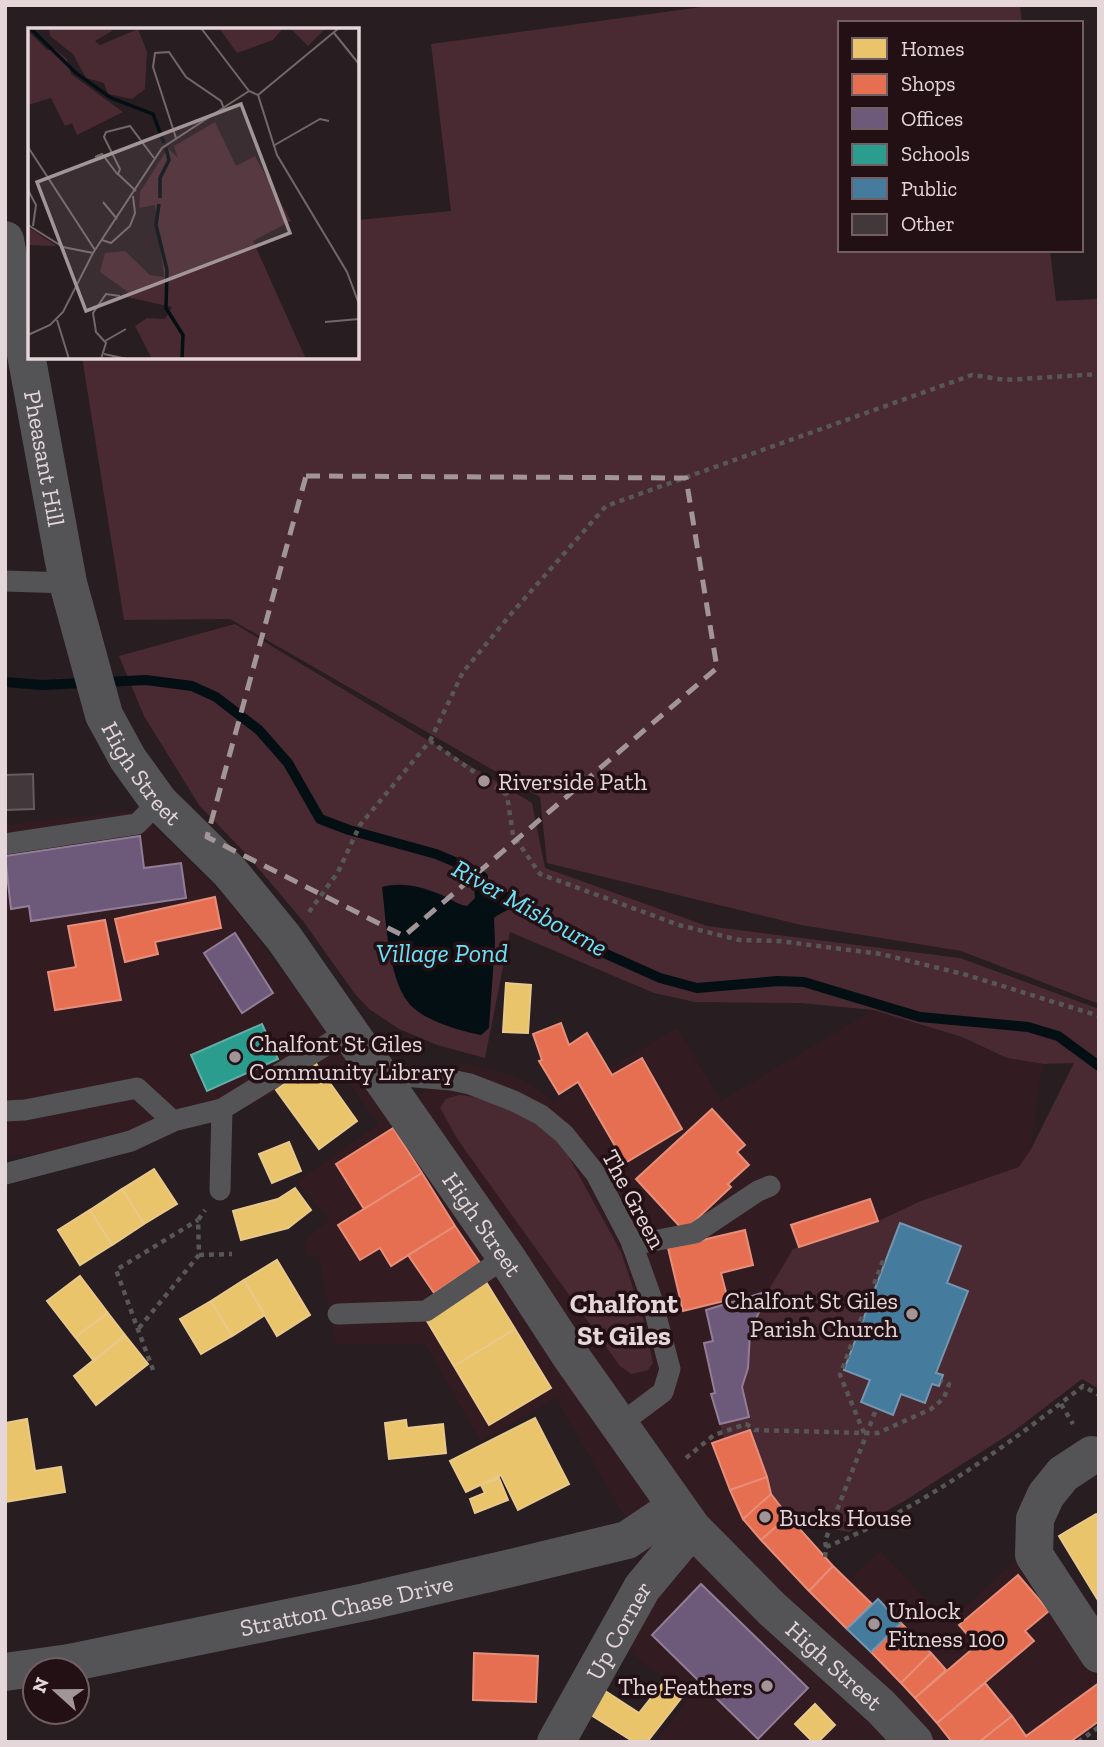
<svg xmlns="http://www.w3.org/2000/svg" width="1104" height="1747" viewBox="0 0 1104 1747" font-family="'Zilla Slab',serif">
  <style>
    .built { fill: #331b22 }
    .green { fill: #492a32 }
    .water { fill: #040f13 }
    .homes { fill: #e9c46a; stroke: #e8c98b; stroke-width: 2 }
    .shops { fill: #e76f51; stroke: #e68e7a; stroke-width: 2 }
    .offices { fill: #6d597a; stroke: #917e96; stroke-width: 2 }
    .schools { fill: #2a9d8f; stroke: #62aea5; stroke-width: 2 }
    .public { fill: #457b9d; stroke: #7596af; stroke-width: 2 }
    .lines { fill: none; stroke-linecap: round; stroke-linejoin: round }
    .stream { stroke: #040f13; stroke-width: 10 }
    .building { fill: #42383c; stroke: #645b5d; stroke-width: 2 }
    .path { stroke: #585758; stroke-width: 4.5; stroke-dasharray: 5 5; stroke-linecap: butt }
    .service { stroke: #545456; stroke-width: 21 }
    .minor { stroke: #545456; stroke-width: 38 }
    .tertiary { stroke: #545456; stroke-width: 38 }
    .marked { fill: none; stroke: #a29598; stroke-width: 5; stroke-dasharray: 14 9; stroke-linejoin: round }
    .poi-dot { fill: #a29598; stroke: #221015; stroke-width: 2.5 }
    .labels { text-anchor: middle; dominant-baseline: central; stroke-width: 7; stroke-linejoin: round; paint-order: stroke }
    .street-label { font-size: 24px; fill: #e4d6d9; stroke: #221015 }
    .poi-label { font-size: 24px; fill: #e4d6d9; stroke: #221015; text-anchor: start }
    .water-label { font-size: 26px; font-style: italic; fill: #6ae2f8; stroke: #221015 }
    .quarter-label { font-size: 28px; font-weight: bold; fill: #e4d6d9; stroke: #221015 }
    .inset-river { fill: none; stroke: #040f13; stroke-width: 3.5 }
    .inset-road { fill: none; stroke: #73676a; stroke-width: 2 }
    .view { fill: #a29598; fill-opacity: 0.15; stroke: #a29598; stroke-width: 3.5 }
    .inset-edge { fill: none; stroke: #e4d6d9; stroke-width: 3.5 }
  </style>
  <rect width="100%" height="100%" fill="#281d20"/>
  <path class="built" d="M138 810 227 899 392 1115 464 1063 511 1075 531 1084 554 1102 677 1028 721 1101 873 1010 962 1037 1007 1058 1044 1064 1039 1084 1031 1149 1019 1167 921 1201 878 1221 750 1333 748 1368 742 1387 749 1416 720 1425 750 1430 771 1494 788 1516 849 1580 880 1551 948 1622 1014 1562 1099 1681V1723L1073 1742H655L694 1692 647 1667 629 1650 642 1547 556 1398 481 1441 425 1344H336L318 1255H306V1239L329 1220 297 1182 378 1124 336 1064 215 1122 178 1127 38 1154 5 1156V825Z"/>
  <path class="green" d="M716 5H1020L1022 23H840V250H1050L1056 301 1099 299V1004L961 951 801 925 547 863 540 797 230 619 124 620 82 357H357V220L451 211 431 44Z
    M235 624 532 803 545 868 707 926 960 958 1099 1009V1389L1082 1379 1014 1431 906 1500 849 1532 793 1522 771 1494 750 1430 724 1439 720 1424 749 1417 742 1387 748 1368 750 1333 768 1291 793 1249 878 1221 921 1201 1019 1167 1031 1149 1074 1063 1044 1064 1007 1058 962 1037 873 1010 800 1003 695 1002 654 993 510 932 485 1058 437 1045 399 1029 369 1009 355 994 303 921 247 855 199 805 144 716 119 656Z
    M459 1095C495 1097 543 1123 565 1150L621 1252 643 1318 653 1363 648 1370 631 1374 620 1366 458 1140 440 1108 446 1099Z"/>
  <path class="water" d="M472 868 522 903C512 909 502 911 494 918L495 942 489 1028 481 1035C460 1031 421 1020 408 1002 388 977 386 919 382 887 404 881 426 888 446 897 454 901 459 905 467 906L475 898Z"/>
  <path class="homes" d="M506 983 531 985 528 1033 503 1032Z
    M315 1062 357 1121 319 1149 276 1090Z
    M289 1142 301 1171 272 1183 259 1154Z
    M154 1169 177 1204 144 1224 122 1189Z
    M295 1188 311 1210 288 1228 241 1240 233 1211 278 1199Z
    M122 1189 144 1224 112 1245 90 1210Z
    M90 1210 112 1245 80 1265 58 1230Z
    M277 1260 310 1315 277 1336 244 1280Z
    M80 1276 108 1313 75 1337 47 1301Z
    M244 1280 265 1315 232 1336 211 1301Z
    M486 1282 515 1329 454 1366 427 1321Z
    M211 1301 232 1336 201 1354 180 1319Z
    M108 1313 125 1335 94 1361 75 1337Z
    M515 1329 551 1388 489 1425 454 1366Z
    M125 1335 148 1364 96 1405 74 1376Z
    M535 1418 569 1484 518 1510 501 1475 466 1492 450 1461Z
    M27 1419 35 1471 61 1467 65 1492 5 1502V1423Z
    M406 1420 407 1428 443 1424 446 1453 389 1459 385 1423Z
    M499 1478 508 1500 475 1513 470 1499 485 1493 481 1485Z
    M1096 1514 1099 1519V1602L1059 1536Z
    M667 1678 686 1692 647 1742H634L591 1715 605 1691 639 1713Z
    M815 1704 835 1725 818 1742H813L795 1724Z"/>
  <path class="shops" d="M215 897 221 928 155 942 158 954 125 962 115 919Z
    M105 920 121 1000 55 1010 48 972 76 967 68 926Z
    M561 1023 569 1045 587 1033 612 1075 642 1058 682 1129 625 1163 578 1082 559 1094 539 1061 542 1060 533 1034Z
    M712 1109 745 1145 737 1152 749 1165 728 1184 731 1187 684 1231 636 1179Z
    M393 1128 422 1173 364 1209 336 1164Z
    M422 1173 455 1226 391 1266 380 1248 360 1260 338 1225Z
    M870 1199 878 1221 799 1247 791 1225Z
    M455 1226 480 1263 434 1293 408 1255Z
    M745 1230 753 1265 721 1273 728 1300 683 1311 668 1248Z
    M750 1430 767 1477 730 1490 712 1443Z
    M767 1477 771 1494 743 1519 730 1490Z
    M771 1494 788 1516 761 1540 743 1519Z
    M788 1516 833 1566 809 1591 761 1540Z
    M833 1566 872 1604 847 1629 809 1591Z
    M1018 1575 1049 1611 1025 1631 1034 1641 937 1723 915 1698 977 1645 959 1625Z
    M901 1623 931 1653 901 1683 871 1652Z
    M474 1653 538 1656 536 1702 473 1700Z
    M931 1653 946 1670 915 1698 901 1683Z
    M985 1683 1012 1716 979 1742H952L937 1723Z
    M1099 1683V1721L1070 1742H979L1012 1716 1026 1736Z"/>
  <path class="offices" d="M140 836 144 868 181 863 186 898 31 921 29 906 11 909 5 856Z
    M235 933 273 993 242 1013 204 953Z
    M768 1291 750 1333 748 1368 742 1387 749 1417 720 1424 711 1394 715 1393 704 1343 713 1341 706 1310Z
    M701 1584 808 1688 758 1739 652 1635Z"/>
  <path class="schools" d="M262 1024 278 1059 207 1091 191 1055Z"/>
  <path class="public" d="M900 1223 961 1246 947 1283 968 1291 936 1373 943 1375 939 1386 932 1384 925 1403 901 1394 893 1415 861 1402 870 1380 844 1370Z
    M878 1599 901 1623 871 1652 847 1629Z"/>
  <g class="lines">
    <path class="stream" d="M5 682 42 685 146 680 192 686 216 697 259 730 288 763 320 819 349 830 436 854 467 867 483 877
      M511 896 528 911 559 929 595 949 660 978 697 988 778 981 804 982 920 1017 1028 1027 1058 1036 1099 1066"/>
  </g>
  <path class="building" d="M33 774 34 809 5 810V775Z"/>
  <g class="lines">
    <path class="path" d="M430 741 463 672 511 614 606 506 972 375 1005 380 1099 374
      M309 912 338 872 360 825 430 741 507 795 513 835 540 874 679 925 739 940 779 941 881 954 967 975 1099 1016
      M199 1255 232 1254
      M139 1328 199 1255 198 1220 205 1210
      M153 1370 116 1270 198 1220
      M1061 1404 1073 1424
      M875 1412 867 1433H878L931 1409 944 1398 949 1384 941 1381
      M864 1433 840 1375 884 1258
      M686 1458 714 1435 746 1424 755 1430 867 1433 825 1541 826 1547
      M825 1557 826 1547C920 1509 1004 1448 1083 1386L1099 1395
      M1078 1742 1099 1727"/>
    <path class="service" d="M5 581 68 583
      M5 844 137 824 159 802
      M379 1074 451 1080 470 1084 514 1101 541 1115 564 1134 596 1174 631 1241 651 1297 670 1369 663 1392 619 1425
      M5 1111 25 1110 137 1088 173 1121 222 1109 349 1031
      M5 1174 131 1141 176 1120
      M220 1190 222 1109
      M632 1245 695 1233 758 1191 770 1186
      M338 1314 426 1311 506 1257"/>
    <g class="minor">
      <path d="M1092 1455 1063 1474 1046 1495 1035 1519 1034 1555 1099 1654"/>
      <path id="s1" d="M5 1672 69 1663 365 1602 507 1569 627 1540 676 1507"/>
      <path id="s2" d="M556 1742 642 1588 692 1528"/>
    </g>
    <path class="tertiary" id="s3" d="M5 240 68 583 104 715 128 759 159 802 230 872 284 938 506 1257 572 1358 692 1528 772 1609 881 1707 914 1742"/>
  </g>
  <path class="marked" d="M306 476 686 478 717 668 404 936 207 837Z"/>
  <g class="poi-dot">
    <circle cx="484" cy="781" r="7"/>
    <circle cx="235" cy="1057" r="7"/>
    <circle cx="912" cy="1314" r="7"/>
    <circle cx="765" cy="1517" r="7"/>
    <circle cx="874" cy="1624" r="7"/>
    <circle cx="767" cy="1686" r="7"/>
  </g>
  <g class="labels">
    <g class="street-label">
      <text stroke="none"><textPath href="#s3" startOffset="222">Pheasant Hill</textPath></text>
      <text stroke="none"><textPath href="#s3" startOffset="555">High Street</textPath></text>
      <text transform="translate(634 1199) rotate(62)">The Green</text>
      <text stroke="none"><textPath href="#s3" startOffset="1122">High Street</textPath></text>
      <text stroke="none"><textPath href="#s1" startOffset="348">Stratton Chase Drive</textPath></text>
      <text stroke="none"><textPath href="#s2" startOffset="128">Up Corner</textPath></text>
      <text stroke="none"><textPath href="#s3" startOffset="1689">High Street</textPath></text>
    </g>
    <g class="poi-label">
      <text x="498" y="781">Riverside Path</text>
      <text x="249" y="1043">Chalfont St Giles<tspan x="249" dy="28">Community Library</tspan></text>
      <text x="898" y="1300" text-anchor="end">Chalfont St Giles<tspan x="898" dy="28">Parish Church</tspan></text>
      <text x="779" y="1517">Bucks House</text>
      <text x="888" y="1610">Unlock<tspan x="888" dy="28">Fitness 100</tspan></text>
      <text x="753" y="1686" text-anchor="end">The Feathers</text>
    </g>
    <g class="water-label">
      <text transform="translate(530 908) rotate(29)">River Misbourne</text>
      <text x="442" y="953">Village Pond</text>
    </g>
    <g class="quarter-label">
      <text x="624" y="1303">Chalfont<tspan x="624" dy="32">St Giles</tspan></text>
    </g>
  </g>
  <g transform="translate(28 28)">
    <rect width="331" height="331" fill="#281d20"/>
    <path d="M21 0H82L84 3 67 13 72 17 110 1 119 24 117 61 104 71 80 66 76 55 58 50 45 26 22 8ZM191 0H255L245 12 209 25ZM262 0H298L280 18ZM0 3 19 22 27 21 39 31 43 46 95 84 49 107 44 95 37 98 23 70 0 77ZM187 94 208 138 227 128 263 193 225 213 278 331H124L107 298 119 290 137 291 144 279 99 269 100 264 72 244 77 225 97 223 122 247 136 249 127 177 111 180 112 164 140 120 150 130 146 118ZM0 199 27 217V218L0 217Z" fill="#492a32"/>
    <path class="inset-river" d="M2 0 48 45 83 70 125 86 136 115M132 170V150L141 132 138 120M131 176 128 197 139 242 138 280 155 307 154 331"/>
    <path class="inset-road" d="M173 0 221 63 230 67 249 127 319 244 331 276M306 5 331 36M230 67 311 0M148 110 125 39 127 25 141 24 158 49 193 73 196 81M245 118 292 91 301 93M0 119 67 222M67 129 74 126 90 147M0 162 8 177 5 198M108 163 90 146 92 141 76 109 78 104 102 98 126 130M75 174 89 191M0 197 35 219 65 225M74 212 83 215 102 198 107 185 105 168M29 292 41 331M297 294 331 291M0 307 22 297 35 284 65 225 134 120 221 63M77 313 98 301M76 326 99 331M73 331 78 315 68 304 65 285 78 266 92 268"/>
    <path class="view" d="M213 76 262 205 58 283 9 154Z"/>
    <rect width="331" height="331" class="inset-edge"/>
  </g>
  <rect width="1104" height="1747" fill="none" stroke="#e4d6d9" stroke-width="14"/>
  <rect x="838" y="21" width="245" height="231" fill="#221015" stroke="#705f63" stroke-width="2"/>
  <rect x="852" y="38" width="35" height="21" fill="#e9c46a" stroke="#705f63" stroke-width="2"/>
  <text x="901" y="56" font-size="21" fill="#e4d6d9">Homes</text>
  <rect x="852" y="74" width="35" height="21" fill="#e76f51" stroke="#705f63" stroke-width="2"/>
  <text x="901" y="91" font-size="21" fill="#e4d6d9">Shops</text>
  <rect x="852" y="108" width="35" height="21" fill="#6d597a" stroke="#705f63" stroke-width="2"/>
  <text x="901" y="126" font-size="21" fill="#e4d6d9">Offices</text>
  <rect x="852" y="144" width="35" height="21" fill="#2a9d8f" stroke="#705f63" stroke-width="2"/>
  <text x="901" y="161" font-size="21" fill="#e4d6d9">Schools</text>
  <rect x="852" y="178" width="35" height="21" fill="#457b9d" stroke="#705f63" stroke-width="2"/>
  <text x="901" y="196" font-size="21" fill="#e4d6d9">Public</text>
  <rect x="852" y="214" width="35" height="21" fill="#42383c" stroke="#705f63" stroke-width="2"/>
  <text x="901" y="231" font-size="21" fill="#e4d6d9">Other</text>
  <g transform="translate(56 1691) rotate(291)"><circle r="33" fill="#221015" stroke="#705f63" stroke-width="2"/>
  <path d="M0-5L12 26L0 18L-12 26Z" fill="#a29598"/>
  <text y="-10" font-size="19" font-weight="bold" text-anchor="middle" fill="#e4d6d9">N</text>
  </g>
</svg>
